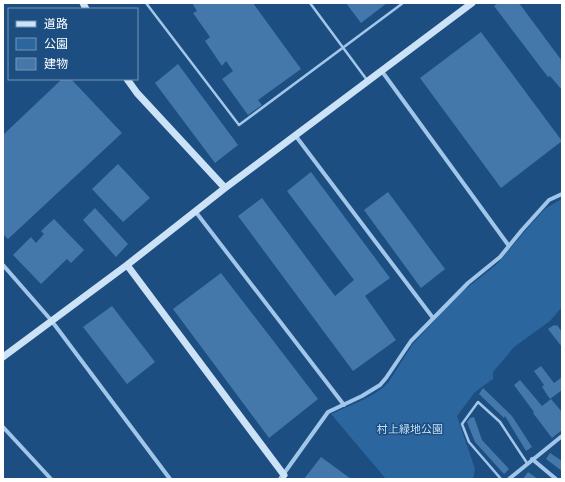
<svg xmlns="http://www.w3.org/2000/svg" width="565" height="482" viewBox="0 0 565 482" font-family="'Work Sans','Noto Sans JP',sans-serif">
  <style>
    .green { fill: #2b669e }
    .building { fill: #4478ab }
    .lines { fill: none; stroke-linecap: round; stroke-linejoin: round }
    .lane { stroke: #a1c6ea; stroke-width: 2.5 }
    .street { stroke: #a1c6ea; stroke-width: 4 }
    .secondary { stroke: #cce2f7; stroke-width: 7 }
    .labels { text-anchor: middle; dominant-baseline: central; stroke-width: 3; stroke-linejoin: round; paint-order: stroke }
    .park-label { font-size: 11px; fill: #c5dff7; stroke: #1c4e81 }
  </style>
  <rect width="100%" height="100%" fill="#1c4e81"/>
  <path class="green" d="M562 199V307L550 321 514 347 493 372V379L475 392 457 416 475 469 473 479H386L331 414C350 405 373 398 388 383L412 345 457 296 497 264 532 223 546 208Z"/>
  <path class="building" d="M192 3H253L301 69 258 100 262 105 248 115 222 79 233 71 226 61 222 66 205 41 210 37 193 13 197 11Z
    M346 3H387L361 23Z
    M498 3H519L562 61V90L550 76 548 77 494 6Z
    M481 32 562 141 501 188 420 78Z
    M178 64 238 145 215 163 155 83Z
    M62 79H71L122 133 8 239 3 234V135Z
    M118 164 150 198 123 222 92 189Z
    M311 172 390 278 365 296 396 340 353 371 238 216 262 198 335 296 354 280 287 191Z
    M388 192 445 269 421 288 364 210Z
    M95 208 128 244 116 257 83 220Z
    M54 219 84 250 71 263 67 259 41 284 13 255 31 237 36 243 44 234 41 231Z
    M221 273 318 399 269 438 173 309Z
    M112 306 155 362 127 384 83 327Z
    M554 325 555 326 557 325 562 332V347L548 329Z
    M541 366 554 383 562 377V390L550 399 542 387 544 385 534 371Z
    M520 380 542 406 551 399 562 412V430L552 438 533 413 534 412 514 385Z
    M483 388 512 416 532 447 526 451 505 416 504 418 479 394Z
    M474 417 482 440 509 469 504 474 475 442 467 422 470 418Z
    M550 453 562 461V471L546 459Z
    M321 457 351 479H304Z
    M528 472 538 479H523Z"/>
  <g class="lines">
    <path class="lane" d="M146 3 239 125 403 3
      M310 3 367 80
      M501 479 469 442 462 424 478 402 500 422 527 463"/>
    <path class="street" d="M381 70 509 246
      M295 135 433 318
      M195 211 344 405
      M3 265 51 320 170 479
      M3 427 51 479
      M532 459 556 479
      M280 479 328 412 362 396 380 385 386 378 411 341 468 283 500 257 522 230 549 200 562 194
      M509 479 562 436"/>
    <path class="secondary" d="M83 3 86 9
      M127 79 137 93 225 188
      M127 265 284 475
      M3 357 127 265 225 188 472 3"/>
  </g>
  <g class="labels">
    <g class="park-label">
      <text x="410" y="429">村上緑地公園</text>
    </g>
  </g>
  <rect width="565" height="482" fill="none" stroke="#ffffff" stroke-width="8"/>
  <rect x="8" y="8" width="130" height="72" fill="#1c4e81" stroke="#7795b3"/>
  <rect x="16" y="21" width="20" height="6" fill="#cce2f7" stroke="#7795b3"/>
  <text x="44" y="28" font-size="12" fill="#ffffff">道路</text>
  <rect x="16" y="38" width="20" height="12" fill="#2b669e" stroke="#7795b3"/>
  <text x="44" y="48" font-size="12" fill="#ffffff">公園</text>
  <rect x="16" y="58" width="20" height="12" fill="#4478ab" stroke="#7795b3"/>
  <text x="44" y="68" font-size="12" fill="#ffffff">建物</text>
</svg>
